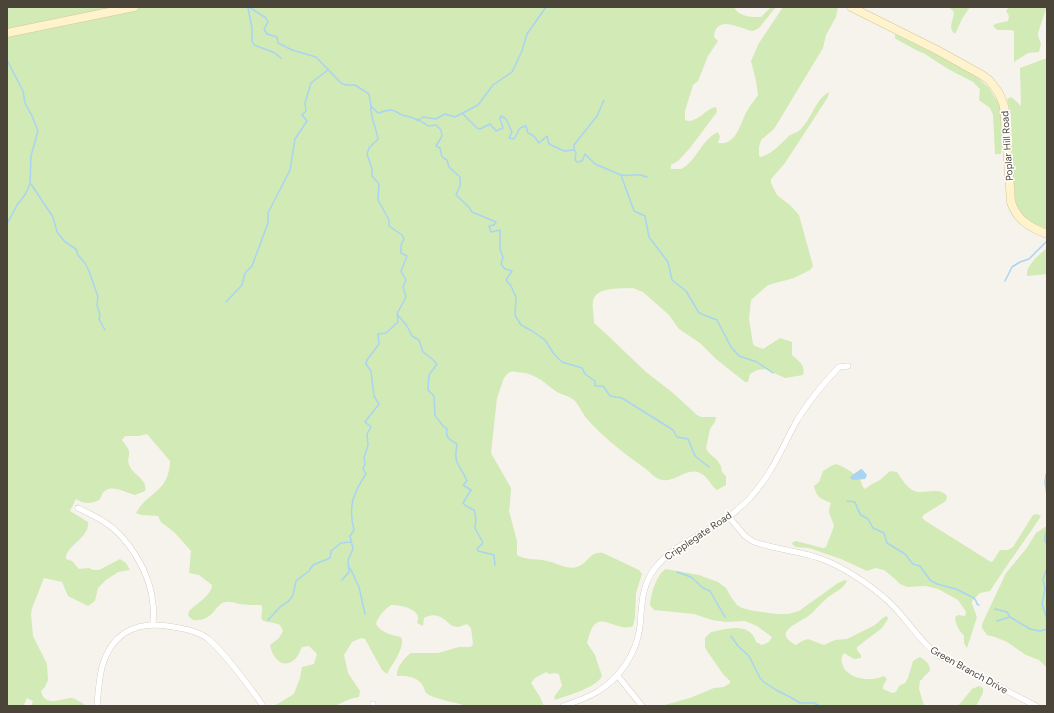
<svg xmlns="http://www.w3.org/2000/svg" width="1054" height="713" viewBox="0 0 1054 713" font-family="Figtree,sans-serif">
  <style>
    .green { fill: #d2eab5 }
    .water { fill: #a9d4f2 }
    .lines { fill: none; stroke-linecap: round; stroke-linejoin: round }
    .stream { stroke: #a9d4f2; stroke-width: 1.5 }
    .street-casing { stroke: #c2bbae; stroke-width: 6 }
    .secondary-casing { stroke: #d6c79b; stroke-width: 9 }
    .street { stroke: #fff; stroke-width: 5.5 }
    .secondary { stroke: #fff3cd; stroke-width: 8 }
    .labels { text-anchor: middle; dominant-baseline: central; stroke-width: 3; stroke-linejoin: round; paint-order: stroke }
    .street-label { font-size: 10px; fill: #4b4439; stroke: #fff }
  </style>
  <rect width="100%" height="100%" fill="#f6f3ec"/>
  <path class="green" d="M7 7H688L690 8 734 7C739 17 751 17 761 17L771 7H776L759 28 753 31C740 29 716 13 714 37L718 41 708 56 698 81 693 85 685 111V120C696 125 706 108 716 107L717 112 690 148 678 161 671 165V169H681C685 167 688 164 691 161 700 151 705 138 718 132L720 137 718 143C737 146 740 123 747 111 750 105 755 100 758 95L756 81 751 61 759 43 783 7H838L836 17 826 35 823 48 774 129 761 140 759 147V155L760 157C773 154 781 143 790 135 794 133 798 132 801 129 812 118 815 100 829 92L828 97 785 163 771 179V183L777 195 791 206 799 215 813 266 810 270 794 278 768 285 751 300 749 319 753 344 755 346 763 349 780 338 792 342V355C798 360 806 366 803 375L785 378 765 369 757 370 750 374 748 382H745L716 359 700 343 679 329 669 315 651 299 643 292 633 288C622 289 596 286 593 301 592 308 594 316 594 323L602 330 646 372 673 393 697 415 701 417H716L715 422 710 429 706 448 709 453 717 460 721 466 722 472 726 476V485L717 490C710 485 708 476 700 473 685 466 673 487 657 478 653 476 650 472 646 469 625 454 605 439 588 420 582 414 580 406 574 400 569 396 563 395 557 392 548 386 541 378 529 374 524 372 517 373 512 371L507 374 504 378 497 398 491 453 511 488 510 503 509 511 517 541V555C526 561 538 558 547 561 557 563 567 570 577 567 588 564 589 551 603 553L639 570 642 574 636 593 635 617 633 626C618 633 601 611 592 628 590 633 588 638 587 643L595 655 602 676C596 688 568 695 555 700L554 697 562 686 559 674 555 673 549 674 546 672 535 678 531 683 540 697 544 706H466C455 702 438 700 429 695 425 693 425 691 424 688 419 676 407 676 397 676 396 668 404 658 411 653H438L459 647H471L473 644 471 628 467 624 458 627 452 626C444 619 437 611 424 618L423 626 417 623C418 619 419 616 416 613 411 607 398 605 391 605 385 609 378 616 376 624 381 633 392 635 401 637 406 647 392 664 387 674L382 670 365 639 361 638 352 642 344 655 348 673 360 691 359 697 350 699 335 706H274L294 694 300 678 302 667 314 664 317 654 309 646 302 647C300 651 298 657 294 660 282 670 272 657 270 645L279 638 283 631 280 625C274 622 268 623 262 620 260 615 264 609 261 605 254 605 246 605 239 604 235 603 231 601 226 602 216 603 214 619 198 620 193 621 191 619 188 615L189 611C196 604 212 595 212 585L199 575 189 573 191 551 175 533 161 522 158 516 141 515 136 513C148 491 169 493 170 461L147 434 139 436H125L122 440C124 443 128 448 129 451 130 459 125 460 132 470 137 476 148 482 145 491L135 495C126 493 109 482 102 494 101 496 101 498 99 500 91 504 84 504 76 499L70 511 88 522C90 538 65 546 66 559L72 561 79 569 89 568 93 570H99L120 559 126 563 130 570 118 572 106 580 98 588 95 601 88 606 68 596 62 582 44 578 32 608 31 614 33 636 47 664 48 680 45 687 41 691C45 709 64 697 72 698 77 699 83 704 87 706H31L33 701 27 698 24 705 26 706H7Z
    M949 7H970L962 19 955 34C947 28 954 19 954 12Z
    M1009 7H1045L1046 9 1038 33V36L1041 44 1039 52 1028 53 1014 62V31L1011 30H997L993 26 995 24 1008 21 1009 16 1006 11Z
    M895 34 959 66 977 77 989 88 1000 105 1003 136 1001 154H995L993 115 990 108 979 100 980 89 973 82 948 69 925 54 916 50 896 39 895 38Z
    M1047 58V230L1027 220 1019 210 1016 204 1013 185 1011 115 1007 99 1011 97 1017 102 1021 106 1020 68Z
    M1047 248V274L1027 276C1025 266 1040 254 1047 248Z
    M836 464C843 466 854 473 859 478 862 482 861 486 865 489L872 484 880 480 890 471 897 472C901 478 907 488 914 491 924 495 939 486 947 496L946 501 925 514 922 517 924 520 991 562 993 561 1000 550H1008L1013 547 1033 515 1037 514 1041 516C1024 542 1006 566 990 591L980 593 972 601V604L977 617 967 648 964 643V636C959 630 956 626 955 617L958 615 965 616 966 612 958 600 938 589 926 586 907 587 900 584 895 579 884 570 875 568 867 571 841 559 809 548 796 547 792 544 793 542 796 541 823 548 826 547 834 526C832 516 826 515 831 503 821 498 817 499 814 486L819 482 823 471 831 466Z
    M1045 527H1047V668L1039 660 1026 655 1007 642 995 637 987 635 982 628V624L1006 573 1026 549 1036 533Z
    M666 569 699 575 718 582 726 588 731 597 737 605 742 608 754 611 776 614H788L799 611 838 583 845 580 847 581C843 590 832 593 825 600 819 605 814 612 807 617 796 624 772 633 796 645L802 641 808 639 824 645 835 640 847 639 875 625 884 617 887 616 888 619 882 628 857 647V650L861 655V658L854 659 844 653C841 657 841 661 843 666 847 676 861 680 871 679 876 679 880 677 884 676L887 679 883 686V689L892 693 896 692 899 686 905 683 908 678 913 661 920 657C924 659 930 664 930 670 929 673 923 676 922 680H920L919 689 924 706H661L690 698 714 688 724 687 730 683V681L723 674 707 651 705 647V638L711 632C727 629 750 621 756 642L762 645 769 642 772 637 757 626 745 621 726 622 712 620 694 614 654 610 650 605C651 594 656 575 666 569Z
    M979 686 983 688V693L976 706H958L972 689Z"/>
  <path class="water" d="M861 469 863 470 867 475 865 479 853 480 850 478 851 476Z"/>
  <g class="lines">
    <path class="stream" d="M249 7 266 18 268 22 264 29 267 34 277 37 278 43 292 50 316 57 341 83 346 85H355L369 94 371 106 378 113C382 112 387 110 391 110 395 110 399 114 402 115 411 117 422 120 428 126L436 125 441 130 442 136 436 146 440 148 442 157 447 160 449 167 460 177V186L456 195 468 206 472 212 496 222 494 225 489 226 491 232 500 230V249L503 257 501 264 505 269 512 271 506 280 511 286 516 297 515 315 521 325 532 331 545 340 554 354 562 362 582 368 585 374 595 381V386H603L610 396 622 398 673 430 677 437 688 439 695 456 709 467
      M248 8 252 28V41L254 45 275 53 281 58
      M7 60 23 91 25 103 32 116 38 131 31 156 30 184 25 195 17 205 7 224
      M604 100 597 116 574 145V150L576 152 575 160 577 162 582 161 585 154 595 164 621 175C632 177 635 172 647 177
      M463 114 477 128 480 129 490 124 496 131 503 128 500 118 501 116 506 119 512 132 509 138 514 139 520 128 526 126 528 133 534 136 539 143 547 136 549 144 564 151 574 150
      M417 121 423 117 436 119 445 114 455 117 478 105 493 85 512 72 522 51 527 34 546 7
      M621 175 634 211 645 216 649 237 668 262 672 280 686 291 699 313 717 320 731 347 739 356 757 362 773 373
      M31 184 53 217 57 232 65 242 76 249 78 255 85 263 89 271 98 297 97 305 100 315 99 319 105 330
      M1005 281 1012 267 1020 262 1029 259 1047 241
      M226 302 242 285 245 273 252 266 268 223V213L290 170 295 139 307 121 302 115 306 111 305 103 311 83 328 70
      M397 314 407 326 412 336 419 340 423 352 431 358 437 364 429 375 428 390 434 396 435 416C440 420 441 426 447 429 445 438 450 440 457 444 453 467 460 463 467 481L463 485 471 490 463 503 466 506 474 510 476 519 475 528 483 543 477 549 478 551 494 555 495 565
      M1046 474 1045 482 1047 495
      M847 501 855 502 858 510 861 515 868 519 873 528 884 533 887 543 905 554 913 564 920 566 930 580 937 584 956 589 974 598 976 601 977 604 979 605
      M1047 530C1045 535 1043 540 1047 544
      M350 568 359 587 365 614
      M1047 568 1043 579 1045 589 1042 604 1047 619
      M677 572 691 577 703 588 710 591 725 617
      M342 580 349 572 348 560 353 549 350 536 354 530C348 507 353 493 366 474L363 469 365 464 364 458 368 445 367 434 371 427 365 422 379 404 374 396 371 371 366 364 367 360 379 344 378 334 386 333 398 322 397 314 406 297 403 287 406 280 401 271 407 256 401 253V245L404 239 402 235 389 226V220L378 200 379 184 372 176V169L367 154 369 148 378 139C376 127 370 117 371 106
      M995 609 1007 612 1010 617 1030 629 1040 631 1047 629
      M268 620 281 606 289 601 293 595 296 581 309 571 313 565 330 558 331 551 341 543 351 542
      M997 621 1010 617
      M731 636 738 646 749 656 760 678 764 682 776 690 790 697 800 703H814L820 706"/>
    <defs>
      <path id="street" d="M78 508C86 512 95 516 103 521 129 537 151 574 153 605 154 611 153 618 153 624
        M729 517 745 536 754 542C775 549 798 551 819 558 842 566 869 584 887 600 905 616 917 638 936 654L1036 706
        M617 675 642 706
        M97 706C98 693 99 679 102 667 111 635 134 621 167 626 181 628 195 630 207 638 217 646 226 657 234 667 244 680 254 692 263 706
        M373 706V704
        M563 706C575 702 587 698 597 692 620 678 637 653 640 626 642 604 641 587 655 568 674 544 705 534 729 517 736 511 743 505 749 499 770 477 781 450 795 424 807 403 822 385 839 367L848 366"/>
      <path id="secondary" d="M851 7 937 50 982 75 989 80 999 93 1004 106 1011 202C1017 220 1029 227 1047 234
        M7 33 134 7"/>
    </defs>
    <use href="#street" class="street-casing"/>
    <use href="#secondary" class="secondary-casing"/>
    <use href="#street" class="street"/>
    <use href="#secondary" class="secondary"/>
  </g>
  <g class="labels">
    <g class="street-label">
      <text transform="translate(1007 146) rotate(-94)">Poplar Hill Road</text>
      <text transform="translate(698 536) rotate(-34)">Cripplegate Road</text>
      <text transform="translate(969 670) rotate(29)">Green Branch Drive</text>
    </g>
  </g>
  <rect width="1054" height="713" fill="none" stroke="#4b4439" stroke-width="16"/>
</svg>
